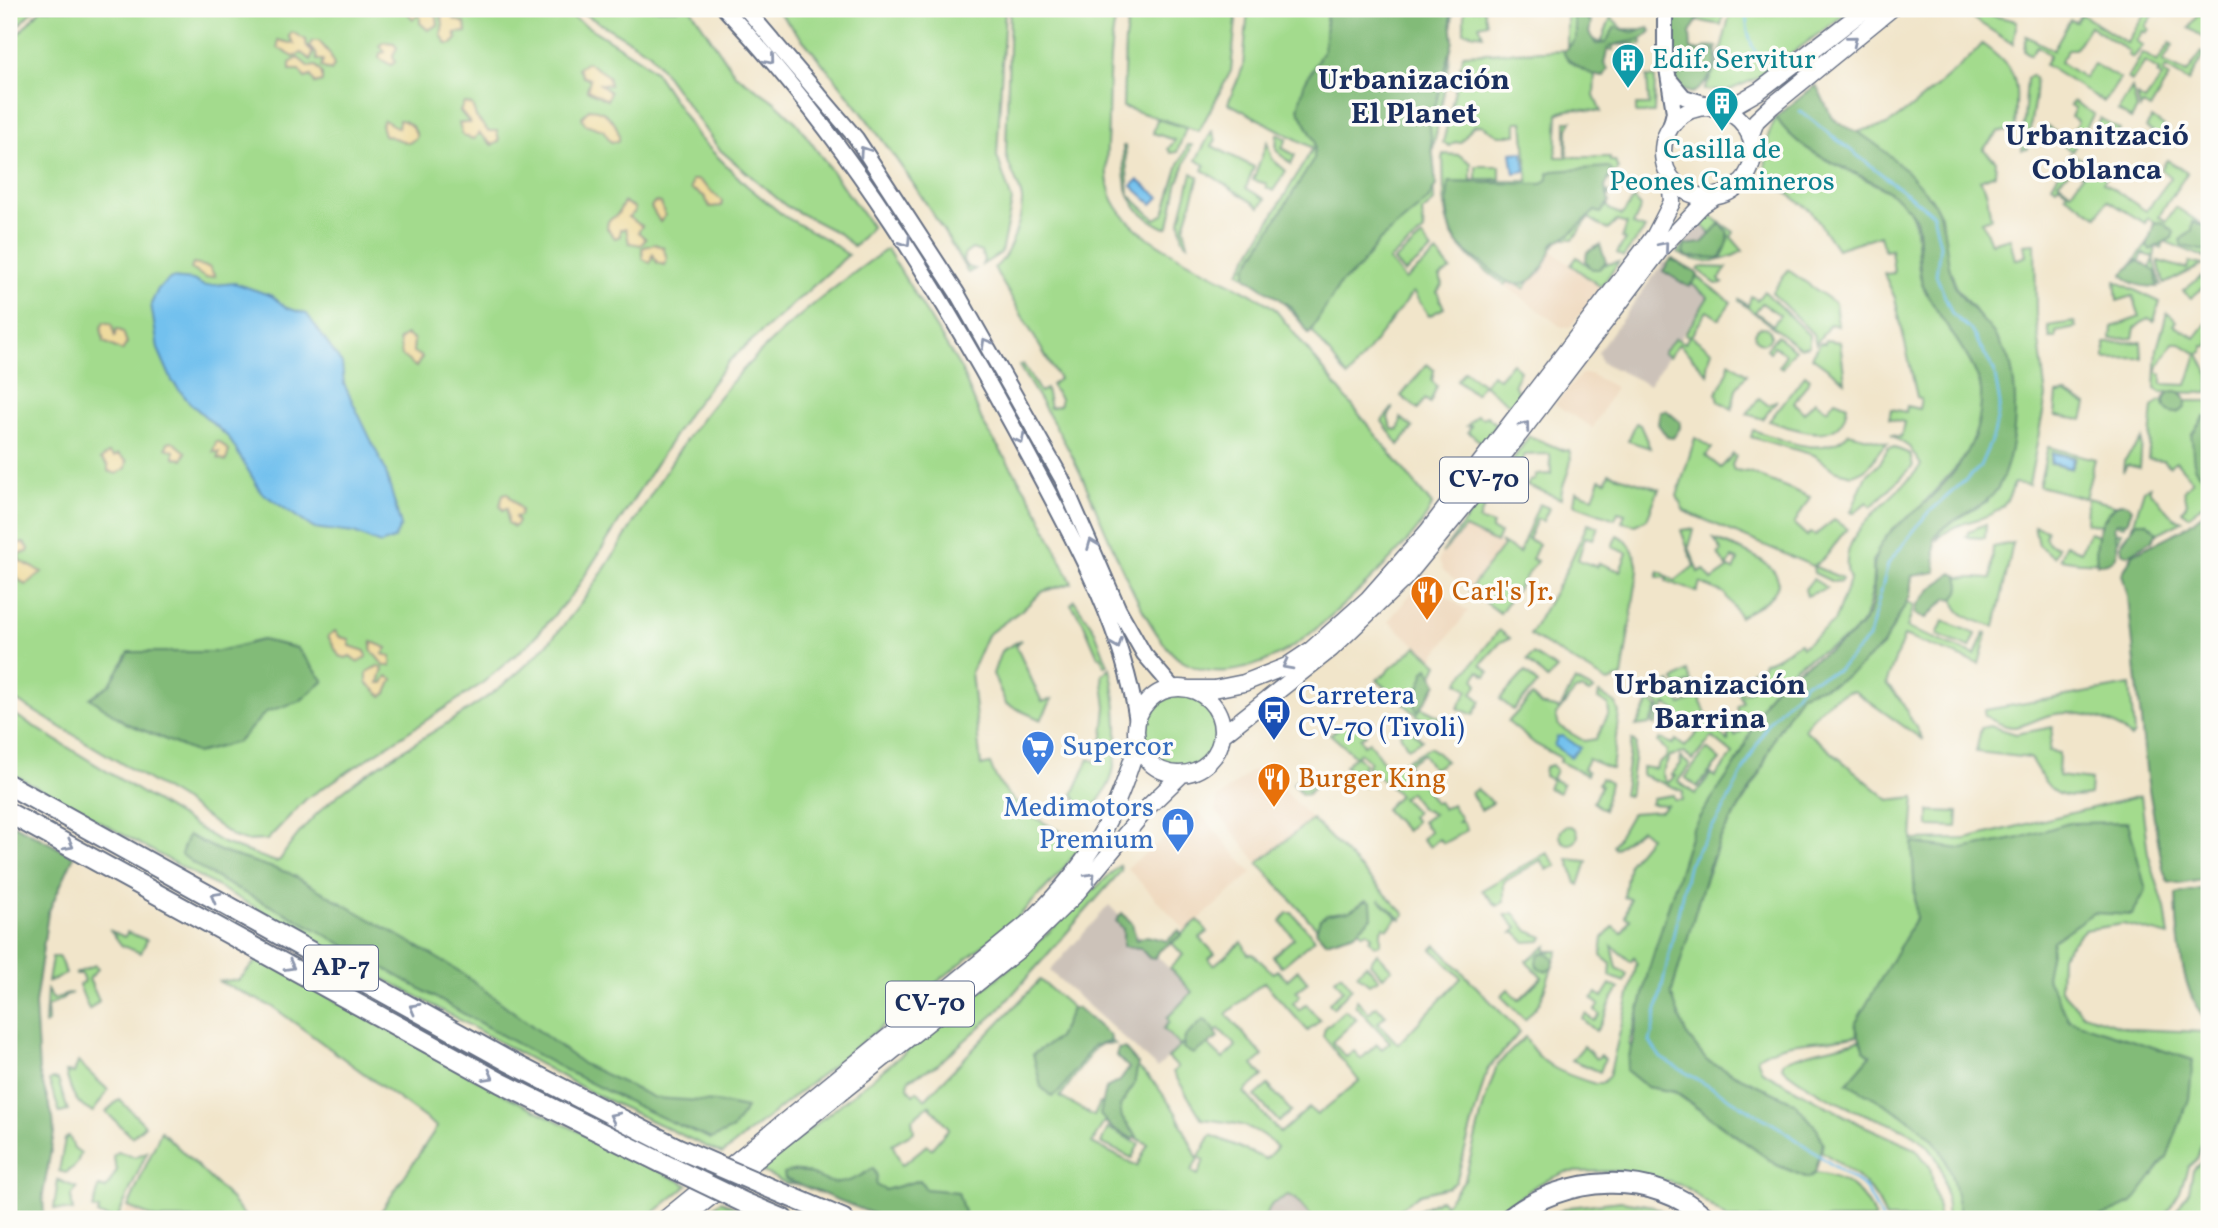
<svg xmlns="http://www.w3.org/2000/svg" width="2218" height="1228" viewBox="0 0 2218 1228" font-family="Vollkorn,serif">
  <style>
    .built { fill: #eed7bb }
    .industrial { fill: #ccc2b9 }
    .green { fill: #a3db8d; stroke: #5f8576; stroke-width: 2; fill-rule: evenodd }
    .forest { fill: #82bb78; stroke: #4e756b; stroke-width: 2 }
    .sand { fill: #eeda9e; stroke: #84847e; stroke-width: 2 }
    .water { fill: #73c1ee; stroke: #4778a6; stroke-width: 2 }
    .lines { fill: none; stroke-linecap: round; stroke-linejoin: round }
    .stream { stroke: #73c1ee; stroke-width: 2.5 }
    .secondary-casing { stroke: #666f84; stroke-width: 18 }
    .primary-casing { stroke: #666f84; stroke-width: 19 }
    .motorway-casing { stroke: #666f84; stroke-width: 23 }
    .secondary { stroke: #fff; stroke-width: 14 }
    .primary { stroke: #fff; stroke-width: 16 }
    .motorway { stroke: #fff; stroke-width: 19 }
    .motorway-bridge-casing { stroke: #666f84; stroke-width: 23; stroke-linecap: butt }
    .motorway-bridge { stroke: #fff; stroke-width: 19 }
    .oneway { stroke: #8d97ae }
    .labels { text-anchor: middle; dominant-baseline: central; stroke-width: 7; stroke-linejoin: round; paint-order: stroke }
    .shield { fill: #fdfcf7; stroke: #5f6c8c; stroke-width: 2 }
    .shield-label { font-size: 26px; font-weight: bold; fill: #1b2f5e }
    .culture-label { font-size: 28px; fill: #0d838f; stroke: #fdfcf7; text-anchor: start }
    .food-label { font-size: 28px; fill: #c56008; stroke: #fdfcf7; text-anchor: start }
    .transit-label { font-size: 28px; fill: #164399; stroke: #fdfcf7; text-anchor: start }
    .shop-label { font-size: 28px; fill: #366cbe; stroke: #fdfcf7; text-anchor: start }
    .neighbourhood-label { font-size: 30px; font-weight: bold; fill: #1b2f5e; stroke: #fdfcf7 }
  </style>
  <rect width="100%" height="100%" fill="#fdfcf7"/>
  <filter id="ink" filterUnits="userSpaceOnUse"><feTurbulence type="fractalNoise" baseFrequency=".0143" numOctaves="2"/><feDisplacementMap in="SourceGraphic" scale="14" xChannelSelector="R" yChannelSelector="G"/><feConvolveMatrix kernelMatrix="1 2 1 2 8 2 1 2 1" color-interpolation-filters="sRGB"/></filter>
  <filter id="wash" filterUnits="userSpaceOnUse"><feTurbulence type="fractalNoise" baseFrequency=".00686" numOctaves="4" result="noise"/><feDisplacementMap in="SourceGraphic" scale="28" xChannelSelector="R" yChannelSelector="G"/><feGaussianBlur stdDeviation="1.57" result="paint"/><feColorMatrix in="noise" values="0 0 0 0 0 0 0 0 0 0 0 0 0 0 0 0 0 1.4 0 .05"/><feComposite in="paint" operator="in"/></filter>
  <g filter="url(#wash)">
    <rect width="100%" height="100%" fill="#f1e5ca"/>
    <path class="built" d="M1521 228 1601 287 1569 328 1560 326 1486 271Z
      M1581 374H1590L1615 387 1593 428 1555 404Z
      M1461 526 1503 546 1469 590 1444 571 1439 561 1441 552Z
      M1425 582 1468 611 1432 659 1388 621 1419 584Z
      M1258 769 1266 772 1312 819 1258 863 1215 810 1217 799 1251 771Z
      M1198 811 1252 873 1186 931 1127 868Z
      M128 1207 157 1219H122Z"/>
    <path class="industrial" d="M1698 219 1712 237 1693 250 1681 240Z
      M1673 259 1713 289 1649 385 1601 362 1598 352 1664 262 1668 265Z
      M1109 905 1213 1015 1157 1068 1050 971Z
      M1281 1178 1313 1219H1258Z"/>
    <path class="green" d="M9 9H35L9 35Z
      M41 9H560L642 61 655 72 699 138 746 185 784 216 829 241 848 255 729 361 688 414 575 591 531 642 480 685 306 799 267 840 245 841 234 837 179 798 9 696V44Z
      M576 9H691L735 74 775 102 797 123 872 227 854 247 840 234 786 206 719 149 650 53Z
      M776 9H1005L997 156 1012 201 1001 253 982 265 984 260 981 252 972 249 964 255 963 261 967 267 975 269 968 273C915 177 849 91 776 9Z
      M1010 9H1118C1108 43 1109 85 1108 120 1108 143 1103 172 1111 195 1129 246 1231 277 1274 308L1432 505C1421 536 1344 605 1317 628 1282 658 1226 688 1182 661 1144 638 1099 510 1077 466 1060 431 1039 399 1019 366L1023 364 1040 392 1046 389 1050 408 1060 405V399L1051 385 1059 379 994 268C1009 258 1023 217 1022 199 1020 184 1008 169 1006 153Z
      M1130 9H1237L1231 71 1199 131 1123 107 1125 39Z
      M1248 9H1453L1449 65 1432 154 1434 202 1422 212 1424 231 1389 260 1405 280 1437 253 1451 270 1439 277 1443 284 1437 292 1444 308 1429 316 1413 292 1348 377 1312 331 1310 333 1279 297 1239 272 1313 148 1228 103 1243 67Z
      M1464 9H1484L1487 23 1479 25 1483 35 1464 32Z
      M1567 9 1594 10 1583 35 1601 43 1611 17 1623 29H1640L1642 44 1613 45V50H1581L1595 73 1594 96 1601 112C1589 110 1569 106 1558 114L1556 157H1566V121H1572L1568 129 1567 157H1610V161H1615L1618 170 1602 187 1610 194 1606 201 1609 209 1622 215 1634 199 1641 207 1633 225 1645 229 1623 257 1617 253 1625 240 1622 238 1627 224 1617 221 1608 230 1589 218 1573 239H1559L1551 250 1518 273 1529 282 1524 289 1510 279 1505 285C1440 236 1445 234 1443 154L1459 155 1471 163V180L1528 181 1523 122H1516V135H1499L1481 125 1473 126 1460 143 1455 142 1450 146 1443 143 1463 54 1567 50Z
      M1674 9H1724L1721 25 1691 19 1685 48 1704 52 1709 46 1717 47 1696 90 1677 78 1673 68Z
      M1731 9H1852L1760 77 1725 92 1704 90 1718 63Z
      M2148 9H2157L2146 26 2149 29 2146 33 2143 31 2136 41 2143 46 2133 58 2128 55 2130 52 2090 26 2075 49H2069L2060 62 2084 78 2094 64 2120 79 2104 102 2045 65 2050 55 2037 46 2030 55 2024 50 2026 36 2053 50 2070 20 2076 22 2081 14 2127 43Z
      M1975 12 2017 21 2013 44 1972 18Z
      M2198 13 2209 20V34L2206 39 2189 28Z
      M2170 43 2173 45 2163 62 2187 73 2202 52 2205 54 2188 81 2166 68 2163 73 2169 77 2150 109 2143 105 2140 109 2137 96 2145 101 2162 77 2157 74 2159 71 2145 62 2132 81 2128 78 2143 53 2157 62Z
      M1982 44C2024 74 2016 84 2015 132L2000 131 1983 149 1996 161 1995 174 1980 180C1990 193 1987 204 1991 218L1982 221 1991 243 2010 238 2015 260 2026 256 2024 244 2035 243 2036 316 2046 397 2029 485 2014 483C2002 530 1965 510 1936 541L1944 526 1988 501 1991 331 1957 289 1948 264 1941 216 1931 198 1858 132C1868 128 1874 128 1884 126 1896 123 1973 57 1982 44Z
      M2031 75 2035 78C2038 101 2027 122 2031 142H2028V149L2022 150 2027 78Z
      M1647 77 1655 78 1654 113H1636V105H1649Z
      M2132 88 2137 109 2131 119 2118 111Z
      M2073 101 2094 114 2072 151 2042 132 2046 126 2068 140 2078 122 2071 117 2075 108 2070 105Z
      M1776 117C1803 161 1860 170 1899 199 1927 221 1911 254 1922 283 1935 316 1977 360 1981 390 1983 412 1978 432 1970 452L1873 559C1876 664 1823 628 1775 687 1758 708 1751 736 1738 759 1725 784 1705 805 1692 830L1629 1043 1647 1087 1674 1092 1777 1165 1808 1178 1815 1173C1842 1175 1866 1192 1875 1219H1728L1684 1186 1627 1171 1566 1172 1538 1184 1491 1219H1402L1440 1199 1445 1205 1465 1179 1484 1104 1497 1065 1525 1037C1540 1067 1565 1074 1595 1084H1601L1609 1076 1637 963 1634 957 1631 962 1612 946 1617 968 1627 974 1624 982 1610 976 1611 964 1601 956 1603 938 1613 927 1622 933 1630 919 1625 917 1630 899 1624 897 1629 863 1650 837 1641 829 1615 849 1613 846 1632 813 1660 811 1667 805 1651 804 1653 798 1674 795V800H1682L1683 791 1642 775V767L1656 769 1658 763 1666 758 1667 751 1658 742 1660 739 1673 744 1676 740 1685 747 1698 732 1683 717 1680 720 1675 710 1666 704 1655 726 1652 724 1661 706 1652 697 1670 682 1681 705 1695 699 1688 683 1678 687 1674 680 1687 671 1714 731 1718 730 1728 741 1729 733 1724 727 1730 724 1735 736 1741 732 1736 719 1740 716 1737 707 1743 702 1733 682 1737 681 1743 694 1751 690 1745 677 1758 666 1762 667 1764 662C1778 660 1785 650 1800 643L1802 647 1834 622 1850 580C1831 532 1897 500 1921 465L1909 447 1891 435 1901 437 1904 422 1889 419 1891 409 1906 412 1907 406 1919 409 1921 399 1917 397 1895 298 1884 274 1894 273 1891 249 1884 250 1880 235 1837 249 1811 211 1772 182 1765 172 1768 136ZM1712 737 1733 754 1715 777 1711 774 1695 794 1678 781 1690 765 1680 757 1681 764 1671 775 1675 776 1669 782 1665 781 1662 772 1670 756 1684 753 1693 760Z
      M2100 118 2120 130 2111 145 2100 139 2096 144 2090 139Z
      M2152 118 2169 130 2164 139 2146 128Z
      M1157 119 1186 128 1177 152 1171 153 1168 149 1175 140 1153 133Z
      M1212 131 1216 140 1212 146 1254 167 1246 188 1265 199 1260 207 1203 170 1205 165 1196 160Z
      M1277 134 1287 139 1282 148 1295 155 1291 164 1276 150Z
      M1267 142 1272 159 1286 171 1273 191 1266 187 1267 184 1253 180Z
      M1188 145H1192L1177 185 1169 226 1165 228C1124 209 1124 185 1123 146H1125L1129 195 1155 219 1164 214 1179 164Z
      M2070 154 2088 162 2084 166 2091 170 2097 166 2109 173 2103 182 2146 211 2171 178 2161 169 2167 160 2187 173 2159 216 2166 221 2176 207 2209 229V259L2164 241 2162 248 2156 246 2154 257 2143 254 2138 264 2149 271 2154 259 2161 285 2123 276 2151 239 2157 223 2148 218 2145 223 2107 200 2097 216 2065 195 2067 191 2059 185 2056 188 2052 185ZM2074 167 2083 175 2071 192 2058 182Z
      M1476 166H1500V179H1476Z
      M1192 173 1199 177 1184 227 1188 244 1183 240 1180 221Z
      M1708 214 1734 232 1731 237 1743 251C1721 263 1700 266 1678 253L1685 243 1694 250 1711 236 1701 222Z
      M1422 237 1432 250 1404 273 1394 261Z
      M887 249 961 369 983 423 1034 503 1072 583 1041 592 1027 606 987 635 971 672 981 766 990 764C1004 805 1048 828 1085 842L1060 873 1015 920 722 1154 592 1093 9 772V711L223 843 276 862 280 860C334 771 438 741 514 676 591 611 632 518 688 437 744 358 809 304 887 249Z
      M1577 257 1590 267 1619 262 1601 287 1571 265Z
      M1673 259 1731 302 1719 319 1707 311 1691 336 1712 351 1707 365 1708 374 1679 344 1669 357 1663 353 1675 338 1685 343 1689 336 1685 334 1708 297 1668 265Z
      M2158 261 2187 269 2189 262 2203 265 2164 284Z
      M1701 267 1727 268 1719 279 1723 283 1716 284 1698 270Z
      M1788 270 1835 303 1838 326 1830 324 1816 344 1813 334 1772 293Z
      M2201 277 2206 285 2191 298 2183 291Z
      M2115 281 2160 302 2154 321 2148 318 2135 328 2133 338 2111 339 2112 327 2140 317 2133 296 2117 301Z
      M1764 291 1809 335V346L1800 348 1739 301V299L1748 306 1751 296 1757 300ZM1762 303 1780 315 1773 325 1755 312Z
      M2167 313 2177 321 2174 325 2195 338 2209 320V346H2203V352L2199 354 2209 375V393L2160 392 2155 389 2157 349ZM2173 343H2180L2197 354 2187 385 2162 384V374L2156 371Z
      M2074 322 2076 328 2056 332V338H2050L2048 326Z
      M1755 335a8 8 0 1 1 16 0a8 8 0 1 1-16 0Z
      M1777 336 1795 350 1782 368 1779 366 1786 354 1774 346 1770 352 1766 349Z
      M1826 340 1840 342 1845 381 1812 357 1820 343H1825Z
      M2141 342 2142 358 2105 359V343Z
      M1729 362 1747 374 1736 389 1732 409 1719 401 1717 393 1728 371Z
      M1512 363 1520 370 1514 384 1520 396 1512 406 1484 385 1492 374 1499 378Z
      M1427 364 1434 370 1432 381 1437 386 1430 403 1425 399 1418 409 1401 396Z
      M1464 371 1483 384 1475 394 1457 380Z
      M1805 375 1810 379 1794 403 1804 413 1815 401 1827 410 1835 400 1847 405C1843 449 1794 429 1769 421Z
      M2065 393 2087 405 2083 420 2055 416 2057 394Z
      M1759 398 1768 405 1777 400 1763 419 1747 414Z
      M2160 401H2209V499L2189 516 2182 511 2187 503 2184 490 2192 480 2176 461 2169 466 2163 460 2148 459 2153 407Z
      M1393 407 1388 418 1392 429 1399 430 1401 418 1413 428 1399 445 1382 421Z
      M1477 415 1482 418 1487 416 1497 425 1482 443 1468 432 1471 426H1467Z
      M1636 423 1640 425 1650 448 1628 441Z
      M1753 430C1785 440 1821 460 1849 433L1888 443C1871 453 1879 467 1852 475L1834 470 1814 455 1751 437Z
      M1529 436 1565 451 1569 450C1576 466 1560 482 1561 499L1527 485 1530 481 1535 480 1536 475 1551 474 1550 454 1524 455 1521 483 1504 473Z
      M1695 438 1712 448 1706 456 1721 468 1733 454 1736 456 1732 465 1734 470 1749 472 1810 497 1794 524 1807 536 1810 533 1815 535 1834 520 1847 529C1832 544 1834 553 1813 566L1842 578 1841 581 1833 582 1814 573 1813 566 1684 511 1677 496Z
      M2142 439 2140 468 2127 465 2123 472 2124 461Z
      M1893 447 1910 454 1913 466 1871 507 1867 502 1853 513 1851 512 1865 477 1880 463 1888 448Z
      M2048 447 2095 459 2085 498 2039 486ZM2052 452 2075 457 2072 469 2050 464Z
      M1609 473 1659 489 1647 519 1635 525 1622 522 1625 514 1618 512 1615 519 1574 504 1576 491 1593 497 1600 479 1606 481Z
      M2150 486V492C2164 501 2164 516 2182 521L2131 547 2127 545 2144 490Z
      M1482 498 1487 500 1479 520 1493 525 1491 530 1500 533 1496 543 1465 528 1442 553Z
      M2087 498 2130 509 2124 526C2111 522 2099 527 2086 523Z
      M1539 504 1549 508 1543 521 1537 519 1528 539 1539 544 1532 559 1537 561 1500 613 1469 590 1503 546 1500 542 1519 553Z
      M1588 523 1598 527 1593 539 1585 537 1578 560 1597 567 1599 563 1620 571 1627 553 1612 547 1617 535C1632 542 1636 555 1638 571L1622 677 1608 682 1530 635 1565 573Z
      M1986 524 1985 538 1966 537 1969 531Z
      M2034 526 2047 530 2045 537 2048 543 2058 547 2054 557 2038 545Z
      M1688 529 1694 530 1689 547 1698 572 1704 569 1712 580 1729 568 1734 570 1738 560 1732 558 1727 568 1718 554 1722 551 1714 539C1731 547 1798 566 1772 595 1764 604 1750 610 1740 617L1724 593 1700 583 1697 592 1666 581 1667 578 1657 577 1659 571 1675 581 1694 566 1681 530Z
      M2089 532 2098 535 2122 532C2109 568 2094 564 2060 559L2065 545 2081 551Z
      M2013 543 1995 627C1964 617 1949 614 1953 577L1991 579 1993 547Z
      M1813 579 1827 588 1807 596 1805 589Z
      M1074 600 1095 631 1108 665 1104 666 1101 656 1098 657 1083 622 1071 604Z
      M1907 602 1914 605 1907 628 1975 655 1984 633 1987 634 1979 664 1904 636 1886 684 1900 699 1923 740 1854 691C1830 695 1818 711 1804 729L1889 800 1915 797 1912 840 1966 839 2141 796 2148 854 2165 908 2169 936 2123 924 2084 930 2061 955 2060 989 2083 1014 2129 1029 2203 1032 2209 1035V1118L2197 1159 2188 1167 2180 1192 2163 1219H1948C1946 1201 1946 1177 1938 1161 1921 1127 1882 1123 1852 1109 1828 1098 1802 1084 1782 1067L1784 1061C1811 1050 1839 1047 1866 1038L1869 1032C1834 1045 1788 1035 1757 1058L1762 1071 1858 1123 1916 1149 1930 1167 1940 1219H1886C1875 1185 1849 1170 1821 1151L1823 1143 1795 1103 1707 1061 1686 1034 1671 995 1697 903 1721 837 1760 774 1775 736 1789 713 1801 694 1835 683 1856 670 1883 645Z
      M1943 621 1976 634 1970 648 1937 635Z
      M1499 630 1510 638 1501 642 1481 664 1489 672 1486 676 1479 671 1474 679 1478 684 1472 693 1481 701 1473 715 1458 708 1468 690 1458 682Z
      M1021 640 1016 646 1042 702 1052 699 1041 720 1006 704 993 674 1001 651Z
      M1417 646 1438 664 1418 706 1440 717 1434 730 1377 680Z
      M1533 654 1557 669 1547 679 1527 660Z
      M1110 668C1117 701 1121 745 1111 779 1107 791 1098 801 1090 812L1082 809 1073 794 1089 759 1097 762 1101 755 1106 707 1102 675Z
      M1525 672 1538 684 1513 710 1500 699Z
      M1575 680 1594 690 1589 693 1582 689 1575 691 1556 715 1559 726 1584 741 1596 739 1609 713 1608 705 1598 699 1599 693 1616 704 1619 713 1612 769 1588 759 1583 769 1588 772 1587 775 1560 762 1561 758 1535 744 1508 722 1532 696 1541 705 1560 709Z
      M2130 685 2134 734 2131 738C2113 718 2077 709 2050 715 2038 718 2026 726 2014 727 2004 727 1991 720 1984 715L1985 710Z
      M1141 730a38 38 0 1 1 76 0a38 38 0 1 1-76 0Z
      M1650 701 1658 707 1649 724 1636 726Z
      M1356 719 1366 735 1360 738 1364 745 1369 742 1389 770 1430 747 1446 761 1433 769 1423 754 1407 764 1414 776 1410 779 1418 782 1424 779 1426 783 1423 785 1435 803 1438 802 1443 809 1452 804 1461 819 1458 822H1463L1467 830 1444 843 1439 839 1430 847 1422 839 1430 831 1422 822 1433 814 1420 808 1410 792 1402 798 1416 812 1411 817 1416 821 1406 831 1385 809 1399 795 1367 766 1370 762 1360 753 1356 756 1365 764 1361 769 1373 779 1365 787 1345 766 1355 756 1330 734Z
      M1990 726 2016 734 2053 727 2049 751 2059 753 2058 776 2091 780 2090 795C2052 803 2047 785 2030 758L1976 752 1981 728Z
      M1409 728 1422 740 1408 748 1400 734Z
      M1632 740 1636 744 1629 796 1623 795Z
      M1707 749 1720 760 1697 787 1685 777Z
      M1552 765 1556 770 1552 779 1563 784 1559 793 1548 788 1552 780 1544 776 1545 767Z
      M1601 778 1610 783 1604 810 1593 802 1601 786 1598 784Z
      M1477 789 1493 803 1481 810 1471 793Z
      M1929 811 1958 812 1957 827 1929 826Z
      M1312 819 1405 914 1401 919 1379 899 1398 918 1387 929 1384 927 1381 930V944L1374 945 1369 939 1372 936 1367 931 1363 934 1353 923 1322 934 1258 863Z
      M1560 835a9 9 0 1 1 18 0a9 9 0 1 1-18 0Z
      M1547 853 1556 865 1547 870 1541 860 1504 882V902L1497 906 1482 890Z
      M1568 859 1587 861 1579 885 1576 883Z
      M1120 865 1121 871 996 1013 937 1065 909 1079 908 1088 913 1095 917 1091 925 1099 1040 980 1115 1044H1102L1094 1049 1060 1097 1094 1116 1100 1103 1105 1104 1136 1065 1157 1086 1176 1113 1198 1159 1191 1171 1198 1175 1204 1160 1199 1157 1211 1135 1266 1159 1277 1147C1253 1123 1234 1123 1202 1119L1173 1072 1178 1067 1168 1058 1184 1042 1180 1045 1163 1029 1169 1022 1167 1018 1192 992 1170 968 1183 955 1172 943 1198 920 1208 932 1200 938 1215 954 1209 959 1214 965 1242 942 1248 954H1253L1273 973 1277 970 1287 980 1298 970 1308 982 1296 991 1300 996 1293 1003 1299 1010 1306 1004 1320 1020 1308 1031 1264 982 1226 1014 1263 1056 1253 1065 1263 1076 1244 1092 1280 1133 1309 1108 1317 1115 1359 1081 1323 1036 1325 1028 1345 1010 1357 1019 1332 1042 1346 1057 1354 1051 1361 1059 1377 1044 1382 1049 1390 1042 1355 1005 1357 1000 1369 1013 1376 1006 1386 1015 1378 1023 1398 1044 1461 978 1432 949 1436 945 1520 1032 1487 1070 1456 1182 1449 1187 1420 1194 1385 1219H1313L1295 1198 1288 1195 1272 1204 1263 1219H892L803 1185 785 1183 759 1170 1018 961ZM1219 1029 1236 1046 1223 1059 1206 1043ZM929 1105 949 1128 931 1149 927 1145 902 1165 892 1144 914 1132 912 1119ZM1104 1122 1148 1144 1137 1166 1092 1143Z
      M1287 913H1292L1315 939 1281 967 1273 956 1294 938 1281 922Z
      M1514 913 1528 931 1543 937 1541 941 1525 942 1516 933H1512L1517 928 1505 915Z
      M111 931 125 937 127 932 147 940 141 953 122 946Z
      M1547 946 1546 951H1558L1540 1002 1525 1020 1501 996 1508 989 1519 1000 1542 977 1526 961Z
      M1377 953 1392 969 1383 977 1370 963Z
      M52 957H59L66 974 48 982Z
      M259 958 511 1098 688 1185 646 1219H376L437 1127 273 1007 218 981 239 980Z
      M1366 964 1379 979 1369 984 1357 974Z
      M95 965 98 969 89 979 99 1001 89 1010 79 985 84 982 81 974H75Z
      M1341 974 1352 988 1333 1008 1329 1003 1343 990 1335 979Z
      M1610 984 1619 989C1607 1002 1608 1018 1596 1031L1582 1019 1586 1014 1594 1021 1600 1015 1595 1010 1599 1005 1592 999 1597 993 1602 997Z
      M47 990 53 999 72 993 47 1007 48 1022 45 1024Z
      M1584 1046 1596 1059 1601 1055 1605 1059 1600 1072 1572 1060Z
      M78 1062 108 1090 93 1112C76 1107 69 1087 66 1072L74 1073Z
      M52 1079 58 1080 68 1111 60 1113 49 1081Z
      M1268 1085 1291 1111 1279 1122 1255 1096Z
      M119 1099 145 1125 132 1137 106 1112Z
      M1108 1128 1139 1144 1132 1158 1101 1143Z
      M161 1131 229 1197 247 1219H157L128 1207Z
      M69 1136 74 1148 81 1153 76 1165 66 1173 59 1171 65 1139Z
      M2209 1143V1219H2171L2189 1191 2193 1170 2202 1161Z
      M118 1152 135 1157 147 1152 117 1219 98 1215 99 1210 93 1209 99 1187 106 1189 117 1170 113 1156Z
      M58 1180 77 1188 71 1196 73 1211 54 1209Z
      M721 1201 759 1219H699Z
      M1621 1201 1653 1206 1676 1219H1541L1570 1207Z"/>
    <path class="forest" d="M1327 9H1450L1453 41 1430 126 1436 185 1428 200 1380 240 1358 269 1341 283 1309 334 1291 307 1246 277V268L1314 159 1315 141 1298 109 1304 84 1324 49Z
      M1681 9H1720L1717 16 1699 17 1690 33 1691 49 1699 52 1706 47 1717 51C1717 68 1708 85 1692 93L1681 90 1674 77 1686 59 1670 54 1668 34Z
      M1576 10 1591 22 1589 33 1596 44 1605 43 1615 27 1632 32 1649 28 1651 31C1638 47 1623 38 1608 48L1604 63 1608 69 1604 77C1591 76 1569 64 1563 52 1566 48 1572 45 1575 39 1579 31 1572 20 1573 11Z
      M1816 85C1822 95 1827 110 1833 118 1843 128 1855 129 1864 136 1888 152 1912 175 1930 198 1951 223 1942 259 1956 288 1964 303 1980 316 1990 329 1997 339 2008 354 2011 366 2019 402 2015 454 1999 486 1986 510 1952 515 1934 538L1936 572 1912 576 1910 596 1883 645 1856 670 1835 683 1801 694 1775 736 1760 773 1721 837 1709 866 1671 994 1686 1034 1707 1061 1795 1103 1817 1128 1823 1143 1815 1173 1808 1178 1777 1165 1675 1092 1647 1087 1626 1070 1648 972 1692 830C1705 805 1724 784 1738 760 1751 736 1758 704 1777 685 1803 659 1852 647 1868 615 1883 584 1860 565 1891 531 1898 523 1908 518 1916 511 1954 477 1983 445 1981 391 1979 363 1936 316 1923 286 1916 268 1922 230 1915 218 1886 170 1807 169 1776 117Z
      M1608 167 1612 170 1605 188 1609 202 1601 213 1595 211 1569 235 1553 243C1549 261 1535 290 1511 283 1502 281 1492 270 1484 265 1473 257 1459 248 1453 235 1446 218 1446 199 1449 182L1542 184 1548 179V173L1553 171Z
      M2162 222 2174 232 2172 238 2150 250 2147 247 2154 223Z
      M2193 222 2209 228V252L2182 246 2180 240 2192 230Z
      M1720 224C1734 233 1728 245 1721 258L1688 257 1683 253 1685 245 1702 243Z
      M1600 245 1606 262 1599 269H1592L1586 261 1587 252Z
      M1671 259 1695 272 1698 275 1689 287 1663 271Z
      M2137 260 2156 272 2158 287C2144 286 2131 287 2123 274Z
      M2164 402a11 11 0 1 1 22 0a11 11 0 1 1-22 0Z
      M1666 410 1680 422V428L1673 438 1667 437 1658 424 1660 411Z
      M2204 417H2209V473L2202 476C2189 465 2195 449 2191 435Z
      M2120 503 2128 504 2132 509 2127 523 2117 522 2114 526C2118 544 2124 565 2097 564 2094 542 2100 514 2120 503Z
      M2209 510V879L2179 884 2168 882 2163 869 2147 778 2128 597 2122 574 2133 554 2181 530Z
      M2137 522H2146L2157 532 2152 540 2128 555 2122 552 2121 544Z
      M1953 573 1958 576C1961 586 1961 591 1954 599L1947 598 1926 618 1915 614 1917 605 1933 587Z
      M262 640 297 648 324 681 300 701 266 712 238 742 197 753 126 723 90 698 110 684 129 652H215Z
      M1428 668 1437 684 1418 712C1406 698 1424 687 1424 671Z
      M1313 778 1319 782 1308 794 1302 795 1293 783 1297 779Z
      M9 822 74 856 48 913 35 1004 39 1071 53 1118 54 1133 43 1194 44 1219H9Z
      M2128 822 2146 890 2132 915 2093 913 2053 941 2046 977 2069 1020 2193 1060 2189 1099 2167 1157 2132 1203 2097 1219H1961C1956 1195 1951 1161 1934 1141 1914 1118 1874 1098 1847 1083L1871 1055 1864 1051 1855 1024 1916 918 1912 843 1962 849 2020 838 2069 823Z
      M188 835 222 852 289 873 410 942 459 971 583 1064 655 1098 716 1102 746 1108 733 1129 711 1139C572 1082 446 1002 315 929 270 903 221 886 181 854Z
      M2209 887V1024C2180 994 2177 934 2176 894Z
      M1366 900 1371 903 1372 917 1355 933 1326 942 1316 931 1320 919 1328 914 1350 911Z
      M1122 913 1132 923 1136 940 1147 936 1167 941 1179 930 1182 935 1159 951 1155 959 1149 958 1140 948 1123 946V929L1116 921Z
      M1536 962a9 9 0 1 1 18 0a9 9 0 1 1-18 0Z
      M1078 1008 1111 1037 1110 1042 1093 1046 1060 1091 1052 1097 1041 1087 1033 1054 1058 1038 1072 1009Z
      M1204 1019 1213 1027 1218 1038 1193 1054 1183 1048 1185 1037Z
      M1124 1048 1138 1064 1134 1085 1120 1106 1122 1118 1137 1136 1133 1139 1112 1128 1100 1115 1106 1088 1120 1081 1129 1068 1116 1055 1118 1049Z
      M873 1168 877 1176 876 1185 885 1190 920 1180 926 1189 958 1192 966 1219H886L785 1179 784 1174C803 1163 817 1182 837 1183 850 1183 862 1175 873 1168Z"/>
    <path class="sand" d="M404 9H429L437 17 438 25 428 30 420 23V14L413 19Z
      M439 9H459L460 13 454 19 465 23 466 32 455 33 457 39 452 44H447L441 35 443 23Z
      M292 32 306 40 307 47 313 53 311 60 301 53 294 57 278 48V40L294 44 289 36Z
      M312 41H319L330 54 334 66 331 71 321 67 323 60H317L316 53 309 47Z
      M383 42 394 43 397 48 393 55 395 62 391 65 379 58 380 53 385 52 380 45Z
      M298 58 309 67 316 66 322 74V82L315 84 311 76 305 78 299 70H290V63Z
      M587 62 608 76 610 85 600 84 610 92 607 100 587 90 590 79 583 77 578 68Z
      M464 103 472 105 476 117 488 131H497L499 142 492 145 479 133 474 139 463 136 459 123H470L460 111Z
      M589 109C607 109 620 125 619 141L611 142 603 130 585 124 582 117Z
      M384 120 398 128 399 120C407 120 418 130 416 138L409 143 384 135 381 125Z
      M692 180H699L722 201 721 206 710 207 704 196 691 189Z
      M624 202 635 208 634 213 628 217 642 226 638 232 646 239 641 245 629 243 626 229H620V236L615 238 607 228 608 221 617 215Z
      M654 202 661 203 665 216 660 222 651 207Z
      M654 244 663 247 667 259 664 265 657 263 653 254 650 263 643 259 642 248Z
      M193 264 209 267 215 276 206 278 191 269Z
      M104 322 112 324 115 337 117 329 123 332 127 343 122 351 104 342 101 328Z
      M406 335 414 340 413 352 422 357 416 367 402 356 399 340Z
      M172 441 186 452 183 459 174 458V451L166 448 168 442Z
      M216 442H220L229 451 226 461 218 458 219 452H213Z
      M109 453 114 457 118 454 127 461 126 468 117 474 108 471V465L101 459Z
      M507 493 521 510 520 516 515 517 518 522 514 527 508 523 507 508 503 510 500 506 503 494Z
      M24 543 29 548 28 552 18 554 20 561 42 572 26 585 18 579 14 569 9 568V544Z
      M335 631 340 637 349 639 350 646 365 651 367 657 358 662 350 656 346 658 339 656 328 636Z
      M372 642 387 648 383 654 391 656V666H384L371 650Z
      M378 666 383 669 379 683H383L387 676 393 679 387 693 382 696 367 683V672Z"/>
    <path class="water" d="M1523 152 1525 171 1514 173 1511 153Z
      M1138 180 1159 197 1152 204 1132 186Z
      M171 278 193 280 204 286 235 283 272 296 287 308 307 314 342 364 344 384 385 469 401 526 394 539 380 544 354 533 313 528 261 492 229 438 189 402 172 381 158 349 151 304 158 289Z
      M2053 453 2073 458 2071 468 2051 463Z
      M1563 736 1580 748 1571 757 1554 746 1557 737Z"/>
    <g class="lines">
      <path class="stream" d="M1746 9C1746 32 1751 48 1764 67
        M1800 111 1933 214 1940 245 1936 275 1952 314 1970 329 1994 370 2000 404 1994 434 1979 468 1926 515 1888 564 1869 638 1838 670 1806 682 1768 723 1722 812 1689 863 1650 1042 1661 1058 1780 1128 1865 1188 1882 1219"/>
    </g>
  </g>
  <g filter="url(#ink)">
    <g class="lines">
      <defs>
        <path id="secondary" d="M725 9C850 142 944 297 1030 458 1074 540 1123 627 1137 721
          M746 9 856 138 957 293 1062 479 1119 610 1144 654 1173 688
          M1665 9V56L1674 112 1670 128
          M1669 79 1684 97 1710 105"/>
        <path id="primary" d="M1663 152a45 45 0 1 1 90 0a45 45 0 1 1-90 0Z
          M1724 111 1759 91 1866 9
          M1750 137 1756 121 1772 106 1891 9
          M1136 731a43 43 0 1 1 86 0a43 43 0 1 1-86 0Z
          M1189 689H1214L1244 683 1287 666 1311 650 1368 599 1428 531 1655 235 1672 202 1670 176
          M1222 735 1331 649 1405 578 1469 500 1663 246 1702 205 1716 196
          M665 1219 1034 918C1090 861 1115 821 1137 744
          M683 1219 1021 948 1075 895 1149 806 1181 775"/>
        <path id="motorway" d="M9 785 508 1061 675 1147
          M9 813 501 1083 662 1163
          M765 1186 843 1219
          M745 1203 783 1219
          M1509 1219C1563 1175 1654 1168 1707 1219"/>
      </defs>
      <use href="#secondary" class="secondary-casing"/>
      <use href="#primary" class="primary-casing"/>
      <use href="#motorway" class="motorway-casing"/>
      <use href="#secondary" class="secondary"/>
      <use href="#primary" class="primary"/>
      <use href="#motorway" class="motorway"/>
      <defs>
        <path id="motorway-bridge" d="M675 1147 765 1186
          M662 1163 745 1203"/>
      </defs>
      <use href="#motorway-bridge" class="motorway-bridge-casing"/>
      <use href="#motorway-bridge" class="motorway-bridge"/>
    </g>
    <defs><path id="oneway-chevron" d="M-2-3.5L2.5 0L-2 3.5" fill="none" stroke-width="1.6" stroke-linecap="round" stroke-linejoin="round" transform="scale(1.75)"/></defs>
    <g class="oneway">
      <use href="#oneway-chevron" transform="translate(1853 40) rotate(-39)"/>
      <use href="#oneway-chevron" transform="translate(770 60) rotate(50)"/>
      <use href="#oneway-chevron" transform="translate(864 151) rotate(-124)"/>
      <use href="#oneway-chevron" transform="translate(906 242) rotate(57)"/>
      <use href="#oneway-chevron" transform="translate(1664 246) rotate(-50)"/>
      <use href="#oneway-chevron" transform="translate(986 343) rotate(-120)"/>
      <use href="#oneway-chevron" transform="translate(1525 426) rotate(-53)"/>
      <use href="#oneway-chevron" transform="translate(1020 439) rotate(62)"/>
      <use href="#oneway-chevron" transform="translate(1092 544) rotate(-112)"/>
      <use href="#oneway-chevron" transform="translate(1117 644) rotate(68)"/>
      <use href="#oneway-chevron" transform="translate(1287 665) rotate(152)"/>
      <use href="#oneway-chevron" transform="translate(69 845) rotate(28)"/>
      <use href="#oneway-chevron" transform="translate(1091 877) rotate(-47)"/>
      <use href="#oneway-chevron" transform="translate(215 897) rotate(-151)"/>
      <use href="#oneway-chevron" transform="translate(290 966) rotate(29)"/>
      <use href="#oneway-chevron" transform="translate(414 1008) rotate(-151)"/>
      <use href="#oneway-chevron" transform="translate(489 1076) rotate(29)"/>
      <use href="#oneway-chevron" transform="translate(614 1117) rotate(-154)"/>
    </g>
  </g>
  <defs>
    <symbol id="building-pin" viewBox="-11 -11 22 30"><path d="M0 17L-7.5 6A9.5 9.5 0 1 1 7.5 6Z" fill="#0f9aa8" stroke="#fdfcf7"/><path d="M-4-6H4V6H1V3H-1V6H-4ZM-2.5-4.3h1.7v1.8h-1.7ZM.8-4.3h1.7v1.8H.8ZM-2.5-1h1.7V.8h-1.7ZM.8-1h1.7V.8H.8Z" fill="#fff"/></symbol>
    <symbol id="restaurant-pin" viewBox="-11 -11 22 30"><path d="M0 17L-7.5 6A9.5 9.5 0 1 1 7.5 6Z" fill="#e8710a" stroke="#fdfcf7"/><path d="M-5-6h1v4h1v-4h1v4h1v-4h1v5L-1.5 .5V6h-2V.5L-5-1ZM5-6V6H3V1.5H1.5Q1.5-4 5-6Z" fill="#fff"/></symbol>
    <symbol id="bus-pin" viewBox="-11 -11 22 30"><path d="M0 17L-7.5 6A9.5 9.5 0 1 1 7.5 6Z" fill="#1a4fb4" stroke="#fdfcf7"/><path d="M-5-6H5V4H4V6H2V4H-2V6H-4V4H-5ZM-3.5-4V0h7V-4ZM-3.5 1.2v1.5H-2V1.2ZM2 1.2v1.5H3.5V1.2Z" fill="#fff"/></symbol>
    <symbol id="supermarket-pin" viewBox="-11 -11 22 30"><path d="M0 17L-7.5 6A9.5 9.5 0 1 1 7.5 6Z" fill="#3f7fe0" stroke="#fdfcf7"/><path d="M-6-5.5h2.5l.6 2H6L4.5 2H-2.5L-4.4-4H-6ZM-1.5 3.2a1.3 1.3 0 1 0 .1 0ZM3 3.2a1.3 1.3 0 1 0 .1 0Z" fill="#fff"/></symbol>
    <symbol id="shop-pin" viewBox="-11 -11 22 30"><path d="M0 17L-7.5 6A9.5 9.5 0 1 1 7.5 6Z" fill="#3f7fe0" stroke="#fdfcf7"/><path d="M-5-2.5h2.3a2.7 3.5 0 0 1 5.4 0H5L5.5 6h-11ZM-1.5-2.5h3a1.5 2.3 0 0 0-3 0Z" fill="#fff"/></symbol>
  </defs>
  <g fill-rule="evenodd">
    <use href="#building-pin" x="1609" y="41" width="38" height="52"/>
    <use href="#building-pin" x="1703" y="84" width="38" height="52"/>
    <use href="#restaurant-pin" x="1408" y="573" width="38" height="52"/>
    <use href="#bus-pin" x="1255" y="693" width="38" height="52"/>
    <use href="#supermarket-pin" x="1019" y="728" width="38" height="52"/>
    <use href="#restaurant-pin" x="1255" y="760" width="38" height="52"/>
    <use href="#shop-pin" x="1159" y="805" width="38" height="52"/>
  </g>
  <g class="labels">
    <g class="shield">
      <rect x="1440" y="457.5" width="88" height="45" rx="5"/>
      <rect x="304" y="945.5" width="74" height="45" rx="5"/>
      <rect x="886" y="981.5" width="88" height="45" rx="5"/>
    </g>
    <g class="shield-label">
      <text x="1484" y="480">CV-70</text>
      <text x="341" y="968">AP-7</text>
      <text x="930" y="1004">CV-70</text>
    </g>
    <g class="culture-label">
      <text x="1652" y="60">Edif. Servitur</text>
      <text x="1722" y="150" text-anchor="middle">Casilla de<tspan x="1722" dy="32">Peones Camineros</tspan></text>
    </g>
    <g class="food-label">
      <text x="1452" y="592">Carl's Jr.</text>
      <text x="1298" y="779">Burger King</text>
    </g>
    <g class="transit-label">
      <text x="1298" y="696">Carretera<tspan x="1298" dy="32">CV-70 (Tivoli)</tspan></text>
    </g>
    <g class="shop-label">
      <text x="1062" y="747">Supercor</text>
      <text x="1154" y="808" text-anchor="end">Medimotors<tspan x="1154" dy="32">Premium</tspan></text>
    </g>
    <g class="neighbourhood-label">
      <text x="1414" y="81">Urbanización<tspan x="1414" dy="34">El Planet</tspan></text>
      <text x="2097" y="137">Urbanització<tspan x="2097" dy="34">Coblanca</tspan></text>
      <text x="1710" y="686">Urbanización<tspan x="1710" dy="34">Barrina</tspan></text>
    </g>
  </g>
  <rect width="2218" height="1228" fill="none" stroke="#fdfcf7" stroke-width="35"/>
</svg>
